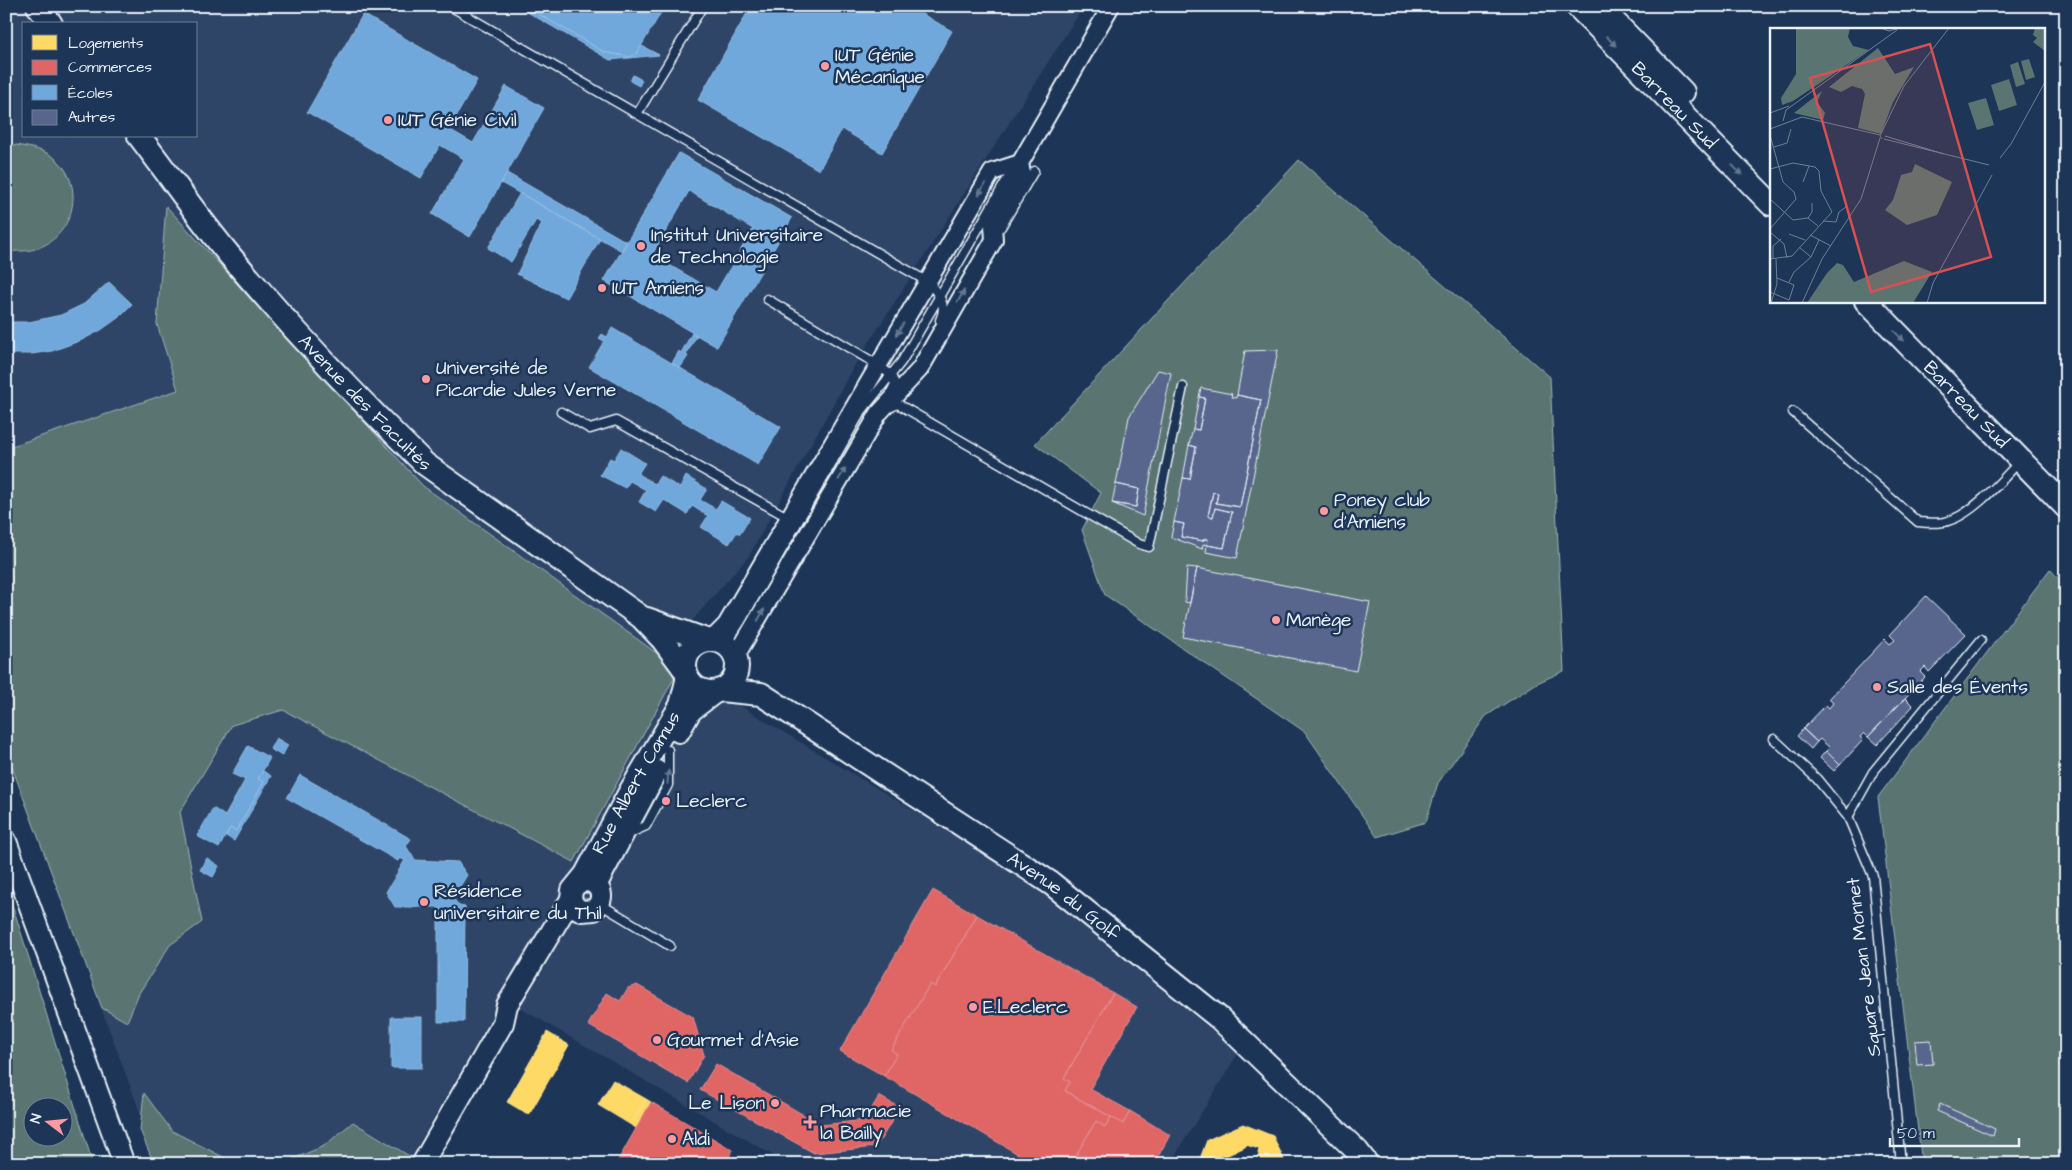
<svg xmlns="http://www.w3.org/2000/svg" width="2072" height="1170" viewBox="0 0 2072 1170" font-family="'Architects Daughter',sans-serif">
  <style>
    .built { fill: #2f4468; fill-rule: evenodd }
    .green { fill: #5a7471; stroke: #a1b2b4; fill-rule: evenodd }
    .homes { fill: #ffd966; stroke: #f8e092 }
    .shops { fill: #e06666; stroke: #e29092 }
    .schools { fill: #6fa8dc; stroke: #93bee4; fill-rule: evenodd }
    .building { fill: #58668e; stroke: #e8f1f8 }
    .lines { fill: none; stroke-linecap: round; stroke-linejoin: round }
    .service-casing { stroke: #e8f1f8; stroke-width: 11 }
    .minor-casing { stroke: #e8f1f8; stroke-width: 20 }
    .tertiary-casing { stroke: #e8f1f8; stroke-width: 24 }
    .secondary-casing { stroke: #e8f1f8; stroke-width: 26 }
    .service { stroke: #1d3557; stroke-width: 8 }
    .minor { stroke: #1d3557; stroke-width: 16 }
    .tertiary { stroke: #1d3557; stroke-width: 20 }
    .secondary { stroke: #1d3557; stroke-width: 22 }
    .oneway { fill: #64778f }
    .poi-dot { fill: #ff9aa2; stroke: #1d3557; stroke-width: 2 }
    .labels { text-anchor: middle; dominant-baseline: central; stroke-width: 5; stroke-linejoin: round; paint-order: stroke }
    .poi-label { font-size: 19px; fill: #e8f1f8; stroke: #1d3557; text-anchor: start }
    .street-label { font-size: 19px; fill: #e8f1f8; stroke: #1d3557 }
    .inset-road { fill: none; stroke: #6e8097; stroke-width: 1 }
    .view { fill: #da5052; fill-opacity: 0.15; stroke: #da5052; stroke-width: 2.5 }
    .inset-edge { fill: none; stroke: #e8f1f8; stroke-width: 2.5 }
  </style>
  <rect width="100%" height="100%" fill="#1d3557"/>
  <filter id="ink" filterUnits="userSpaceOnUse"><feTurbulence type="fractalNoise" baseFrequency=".02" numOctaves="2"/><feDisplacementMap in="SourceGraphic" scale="10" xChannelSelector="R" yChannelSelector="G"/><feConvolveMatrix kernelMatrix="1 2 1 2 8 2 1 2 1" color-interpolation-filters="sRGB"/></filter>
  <g filter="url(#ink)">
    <path class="built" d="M6 6H1084L856 363 749 556 691 622 679 669 1019 874 1239 1052 1170 1164H788L503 998 407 1164H159L6 751ZM24 24H196V136H24Z"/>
    <path class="green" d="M17 145C31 148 47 150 57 160 91 192 67 250 22 251 16 251 11 252 6 250V147Z
      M1299 160 1550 377 1564 671 1537 683 1486 716 1438 783 1426 822 1377 837 1305 732 1105 595 1082 530 1101 493 1035 444Z
      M166 206 423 486 679 669 574 862 283 710 232 725 180 812 202 922 170 945 139 993 127 1022 102 1008 6 751V448L178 390 157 324Z
      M2050 569 2066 587V1164H1922L1878 797Z
      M6 888 15 913 93 1164H6ZM32 1108H62V1138H32Z
      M144 1093 172 1131 231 1161H288L324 1146 353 1122 411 1157 407 1164H154L140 1130Z"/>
    <path class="homes" d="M547 1032 569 1045 529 1115 507 1102Z
      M613 1080 646 1099 631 1125 598 1105Z
      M646 1099 651 1102 636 1128 631 1125Z
      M1243 1124 1273 1136 1286 1164H1262L1258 1153 1259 1149 1246 1145 1245 1147 1224 1157 1220 1155 1217 1164H1198L1207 1140Z"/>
    <path class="shops" d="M933 890 977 915 935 987 930 984 891 1050 897 1054 884 1076 840 1051Z
      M977 915 1113 993 1064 1078 1070 1082 1065 1091 1111 1117 1105 1127 1096 1121 1071 1164H1035L884 1076 897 1054 891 1050 930 984 935 987Z
      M637 985 693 1017 704 1055 688 1083 588 1025 607 993 620 1001 628 988Z
      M1113 993 1137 1007 1090 1089 1130 1111 1123 1124 1065 1091 1070 1082 1064 1078Z
      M716 1064 821 1125 865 1120 879 1096 900 1108 876 1147 814 1153 700 1090Z
      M651 1102 733 1150 725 1164H616Z
      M1130 1111 1170 1135 1154 1164H1071L1096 1121 1105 1127 1111 1117 1123 1124Z"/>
    <path class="schools" d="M517 6 529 8 534 6 539 9 537 13 604 52 630 57 637 53 642 46 659 55 610 60Z
      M534 6H665L637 53 630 57 604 52 537 13 539 9Z
      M751 6H908L952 31 882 153 842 129 819 170 698 100Z
      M363 14 477 80 449 129 473 143 506 86 544 108 470 237 432 214 464 159 440 145 421 178 307 112Z
      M633 75 642 80 639 86 630 81Z
      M679 153 792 218 717 347 604 281ZM689 191 753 229 716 292 652 255Z
      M507 173 627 242 622 251 501 183Z
      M520 193 600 239 566 298 517 274 542 223 536 220 511 262 488 248Z
      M109 282 132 304 118 318 101 330 82 340 52 351 31 354H6V322H29L61 315 84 304Z
      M612 328 781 427 758 465 589 367 604 341 599 338 602 334 607 337Z
      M692 333 697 335 686 355 688 356 680 368 672 363 679 351 681 353Z
      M621 448 645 463 638 474 655 484 660 476 680 488 686 476 707 489 700 500 716 509 721 501 750 518 740 534 737 532 729 544 701 527 708 516 692 506 687 514 664 500 656 512 639 502 646 490 630 481 625 488 600 475 610 458 614 460Z
      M276 738 288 745 282 756 270 749Z
      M248 746 270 758 258 779 264 782 236 831 230 828 219 848 197 836 213 808 225 816 245 780 232 774Z
      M263 771 271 776 234 841 226 836 230 828 236 831 264 782 258 779Z
      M300 775 411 839 406 846 415 860 458 862 467 875 453 898 459 906 465 907 464 1022H438V907H395L386 892 405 860 399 858 398 861 287 798Z
      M207 858 219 866 213 877 200 870Z
      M391 1017H422V1068H391Z"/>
    <path class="building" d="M1278 350 1237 558 1206 552 1207 545 1224 548 1232 512 1215 508 1213 517 1208 516 1213 492 1218 493 1216 503 1240 507 1261 400 1237 395 1245 351Z
      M1158 370 1171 373 1143 516 1112 503 1136 507 1139 489 1116 484 1129 417Z
      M1201 388 1232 394 1231 397 1236 398 1237 395 1261 400 1240 507 1216 503 1218 493 1213 492 1208 516 1213 517 1215 508 1232 512 1224 548 1207 545 1208 539H1204L1203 541 1181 537 1184 524 1174 522 1183 478 1190 479 1196 447 1189 445 1193 429 1199 430 1205 398 1199 397Z
      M1199 397 1205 398 1199 430 1193 429Z
      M1189 445 1196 447 1190 479 1183 478Z
      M1116 484 1139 489 1136 507 1112 503Z
      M1174 522 1184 524 1181 537 1203 541 1204 539H1208L1207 545 1203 544 1202 549 1171 537Z
      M1187 567 1197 568 1190 603 1185 602Z
      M1197 568 1370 602 1356 671 1183 637Z
      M1926 596 1966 634 1929 672 1925 667 1920 672 1925 677 1868 737 1864 733 1860 737 1863 740 1840 765 1826 751 1830 748 1820 739 1817 742 1803 729 1826 705 1829 708 1833 703 1829 699 1885 639 1890 644 1895 640 1890 635Z
      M1905 698 1913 706 1877 745 1868 737Z
      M1803 729 1817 742 1811 749 1797 736Z
      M1826 751 1840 765 1834 771 1820 758Z
      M1931 1040 1933 1064 1917 1065 1915 1041Z
      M1940 1104 1995 1129 1993 1136 1937 1111Z"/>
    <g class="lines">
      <defs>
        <path id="service" d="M450 6 928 282C938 293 948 304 940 320
          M366 7 367 6
          M637 114 703 6
          M1001 227 1034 171
          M767 299 878 365 891 375 895 384 891 392
          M891 407 898 404 1139 544 1149 547 1183 387
          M561 412 590 429 616 421 789 518
          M1793 412 1918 522C1928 523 1939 524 1948 521 1973 514 2001 481 2019 462
          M726 644 741 621 861 412 902 361 1006 181 1017 166
          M1774 739 1817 779 1848 817 1873 876 1901 1164
          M1848 817 1873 772 1981 640
          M628 834 646 826 668 785V750
          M600 904 670 946"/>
        <path id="minor" d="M711 640 726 625 992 172 1020 163 1111 6
          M736 656 879 413 920 369 994 240 993 225 1022 174 1020 163"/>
        <g id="tertiary">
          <path d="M679 732 691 711 716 692"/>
          <path d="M6 841 124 1164"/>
          <path d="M599 880 657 771"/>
          <path id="s1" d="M577 884C596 874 610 896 594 910L582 911 575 907 571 899 572 890 585 874 630 790 680 705 687 677"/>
          <path d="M422 1164 503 1023 507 1005 571 899"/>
        </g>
        <g id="secondary">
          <path d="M38 6 51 24"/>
          <path id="s2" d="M1577 6 1771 204"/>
          <path d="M1599 6 1683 92"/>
          <path id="s3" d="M139 136C170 176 198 218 231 257 292 329 357 398 425 464L641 617 663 640 685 670"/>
          <path id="s4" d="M1866 301 2066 507"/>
          <path d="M647 619 706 640"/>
          <circle cx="711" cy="666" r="26"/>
          <path id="s5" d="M720 690 761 694 1052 884 1219 1018 1357 1151 1367 1164"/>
        </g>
      </defs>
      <use href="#service" class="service-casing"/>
      <use href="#minor" class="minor-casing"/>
      <use href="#tertiary" class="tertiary-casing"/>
      <use href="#secondary" class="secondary-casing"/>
      <use href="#service" class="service"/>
      <use href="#minor" class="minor"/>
      <use href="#tertiary" class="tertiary"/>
      <use href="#secondary" class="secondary"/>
    </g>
    <defs><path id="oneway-solid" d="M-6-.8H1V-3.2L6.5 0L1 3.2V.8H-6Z" transform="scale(1.25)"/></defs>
    <g class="oneway">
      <use href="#oneway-solid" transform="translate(1611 41) rotate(46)"/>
      <use href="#oneway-solid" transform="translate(1737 170) rotate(46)"/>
      <use href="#oneway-solid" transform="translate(982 189) rotate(120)"/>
      <use href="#oneway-solid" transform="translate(961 296) rotate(-60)"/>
      <use href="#oneway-solid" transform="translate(900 329) rotate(121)"/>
      <use href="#oneway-solid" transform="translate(1899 336) rotate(46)"/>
      <use href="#oneway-solid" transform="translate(842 474) rotate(-59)"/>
      <use href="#oneway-solid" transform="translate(761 615) rotate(-60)"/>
      <use href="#oneway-solid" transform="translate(668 777) rotate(-86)"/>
    </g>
  </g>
  <g class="poi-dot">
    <circle cx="825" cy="66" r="5"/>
    <circle cx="388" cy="120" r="5"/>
    <circle cx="641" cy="246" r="5"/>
    <circle cx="602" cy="288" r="5"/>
    <circle cx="426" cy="379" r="5"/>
    <circle cx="1324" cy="511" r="5"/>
    <circle cx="1276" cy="620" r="5"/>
    <circle cx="1877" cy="687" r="5"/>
    <circle cx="666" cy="801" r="5"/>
    <circle cx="424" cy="902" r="5"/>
    <circle cx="973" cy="1007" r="5"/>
    <circle cx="657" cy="1040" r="5"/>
    <circle cx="775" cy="1103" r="5"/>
    <path d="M807.5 1114.5h5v5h5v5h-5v5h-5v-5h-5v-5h5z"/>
    <circle cx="672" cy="1139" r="5"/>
  </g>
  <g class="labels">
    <g class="poi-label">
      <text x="835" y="55">IUT Génie<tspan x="835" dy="22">Mécanique</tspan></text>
      <text x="398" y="120">IUT Génie Civil</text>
      <text x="651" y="235">Institut Universitaire<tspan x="651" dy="22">de Technologie</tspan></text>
      <text x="612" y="288">IUT Amiens</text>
      <text x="436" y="368">Université de<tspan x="436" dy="22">Picardie Jules Verne</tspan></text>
      <text x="1334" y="500">Poney club<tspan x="1334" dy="22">d'Amiens</tspan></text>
      <text x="1286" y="620">Manège</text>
      <text x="1887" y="687">Salle des Évents</text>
      <text x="676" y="801">Leclerc</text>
      <text x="434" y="891">Résidence<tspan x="434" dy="22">universitaire du Thil</tspan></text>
      <text x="983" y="1007">E.Leclerc</text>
      <text x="667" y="1040">Gourmet d'Asie</text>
      <text x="765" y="1103" text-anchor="end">Le Lison</text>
      <text x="820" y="1111">Pharmacie<tspan x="820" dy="22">la Bailly</tspan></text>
      <text x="682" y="1139">Aldi</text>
    </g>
    <g class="street-label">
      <text stroke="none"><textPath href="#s2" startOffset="139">Barreau Sud</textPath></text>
      <text stroke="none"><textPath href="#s3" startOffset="350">Avenue des Facultés</textPath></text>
      <text stroke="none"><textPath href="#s4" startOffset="144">Barreau Sud</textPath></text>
      <text stroke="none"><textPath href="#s1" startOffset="212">Rue Albert Camus</textPath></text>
      <text stroke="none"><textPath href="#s5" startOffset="405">Avenue du Golf</textPath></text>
      <text transform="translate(1864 967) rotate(-97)">Square Jean Monnet</text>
    </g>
  </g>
  <g transform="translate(1770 28)">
    <rect width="275" height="275" fill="#1d3557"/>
    <path d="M26 0H80L78 9 83 18 99 22 23 73 12 77 11 70 26 46ZM265 0H275V23L263 14 267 10 263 7ZM108 20 125 46 144 39 123 74 111 106 88 100 95 66 92 61 82 58 71 64 59 59ZM259 31 265 49 256 52 251 33ZM248 34 255 56 246 59 240 37ZM239 51 247 77 229 83 221 57ZM52 63 47 74 55 85 53 92 24 85ZM216 70 224 97 207 102 198 75ZM145 136 182 154 167 187 137 197 115 182 123 172 131 147 142 144ZM134 233 162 244 143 275H37L57 245 67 235 73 237 84 254Z" fill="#5a7471"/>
    <path class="inset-road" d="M111 0 119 3 130 0M0 85 19 78M13 93 16 82 127 2M0 101 32 89 110 107M0 107 13 154 24 164 26 171 0 201M115 108 174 126M112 111 110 108 134 58 179 0M114 111 219 137M4 119 17 115 21 101M230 130 241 116 275 54M0 141 23 135 45 139 49 143 51 163 62 184 22 228 0 231M33 154 39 138M0 171 23 192 38 190 48 198M38 190 42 184V175M53 193 66 194 69 184 76 179M0 204 14 216 17 230M19 206 35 212M40 207 61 218M29 219 41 229M3 231V218L11 211M19 254 24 244 41 229 49 212M0 264 19 272 24 257 7 250M1 275 7 256 6 231M32 275 52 231 91 171 110 110M157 275 163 255 222 147"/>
    <path class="view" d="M160 16 221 229 101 264 40 50Z"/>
    <rect width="275" height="275" class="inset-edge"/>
  </g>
  <rect width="2072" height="1170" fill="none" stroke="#1d3557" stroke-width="25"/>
  <rect x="12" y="12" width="2047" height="1145" fill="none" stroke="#e8f1f8" stroke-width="2" filter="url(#ink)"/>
  <rect x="22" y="22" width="175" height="115" fill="#1d3557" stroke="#6e8097"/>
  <rect x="32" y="35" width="25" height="15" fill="#ffd966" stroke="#6e8097"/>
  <text x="68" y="48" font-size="15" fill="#e8f1f8">Logements</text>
  <rect x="32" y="60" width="25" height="15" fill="#e06666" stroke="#6e8097"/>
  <text x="68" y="72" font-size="15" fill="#e8f1f8">Commerces</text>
  <rect x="32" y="85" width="25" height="15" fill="#6fa8dc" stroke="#6e8097"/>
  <text x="68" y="98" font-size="15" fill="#e8f1f8">Écoles</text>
  <rect x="32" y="110" width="25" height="15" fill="#58668e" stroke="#6e8097"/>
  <text x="68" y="122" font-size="15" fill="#e8f1f8">Autres</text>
  <g transform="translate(48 1122) rotate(286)"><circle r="24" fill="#1d3557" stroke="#6e8097"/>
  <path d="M0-4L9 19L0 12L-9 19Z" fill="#ff9aa2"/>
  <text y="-8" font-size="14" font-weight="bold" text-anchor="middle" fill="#e8f1f8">N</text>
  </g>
  <path d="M1890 1138v8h129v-8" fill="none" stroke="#e8f1f8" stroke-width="2.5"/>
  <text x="1897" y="1138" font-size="15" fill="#e8f1f8" stroke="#1d3557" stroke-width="4" paint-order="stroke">50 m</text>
</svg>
